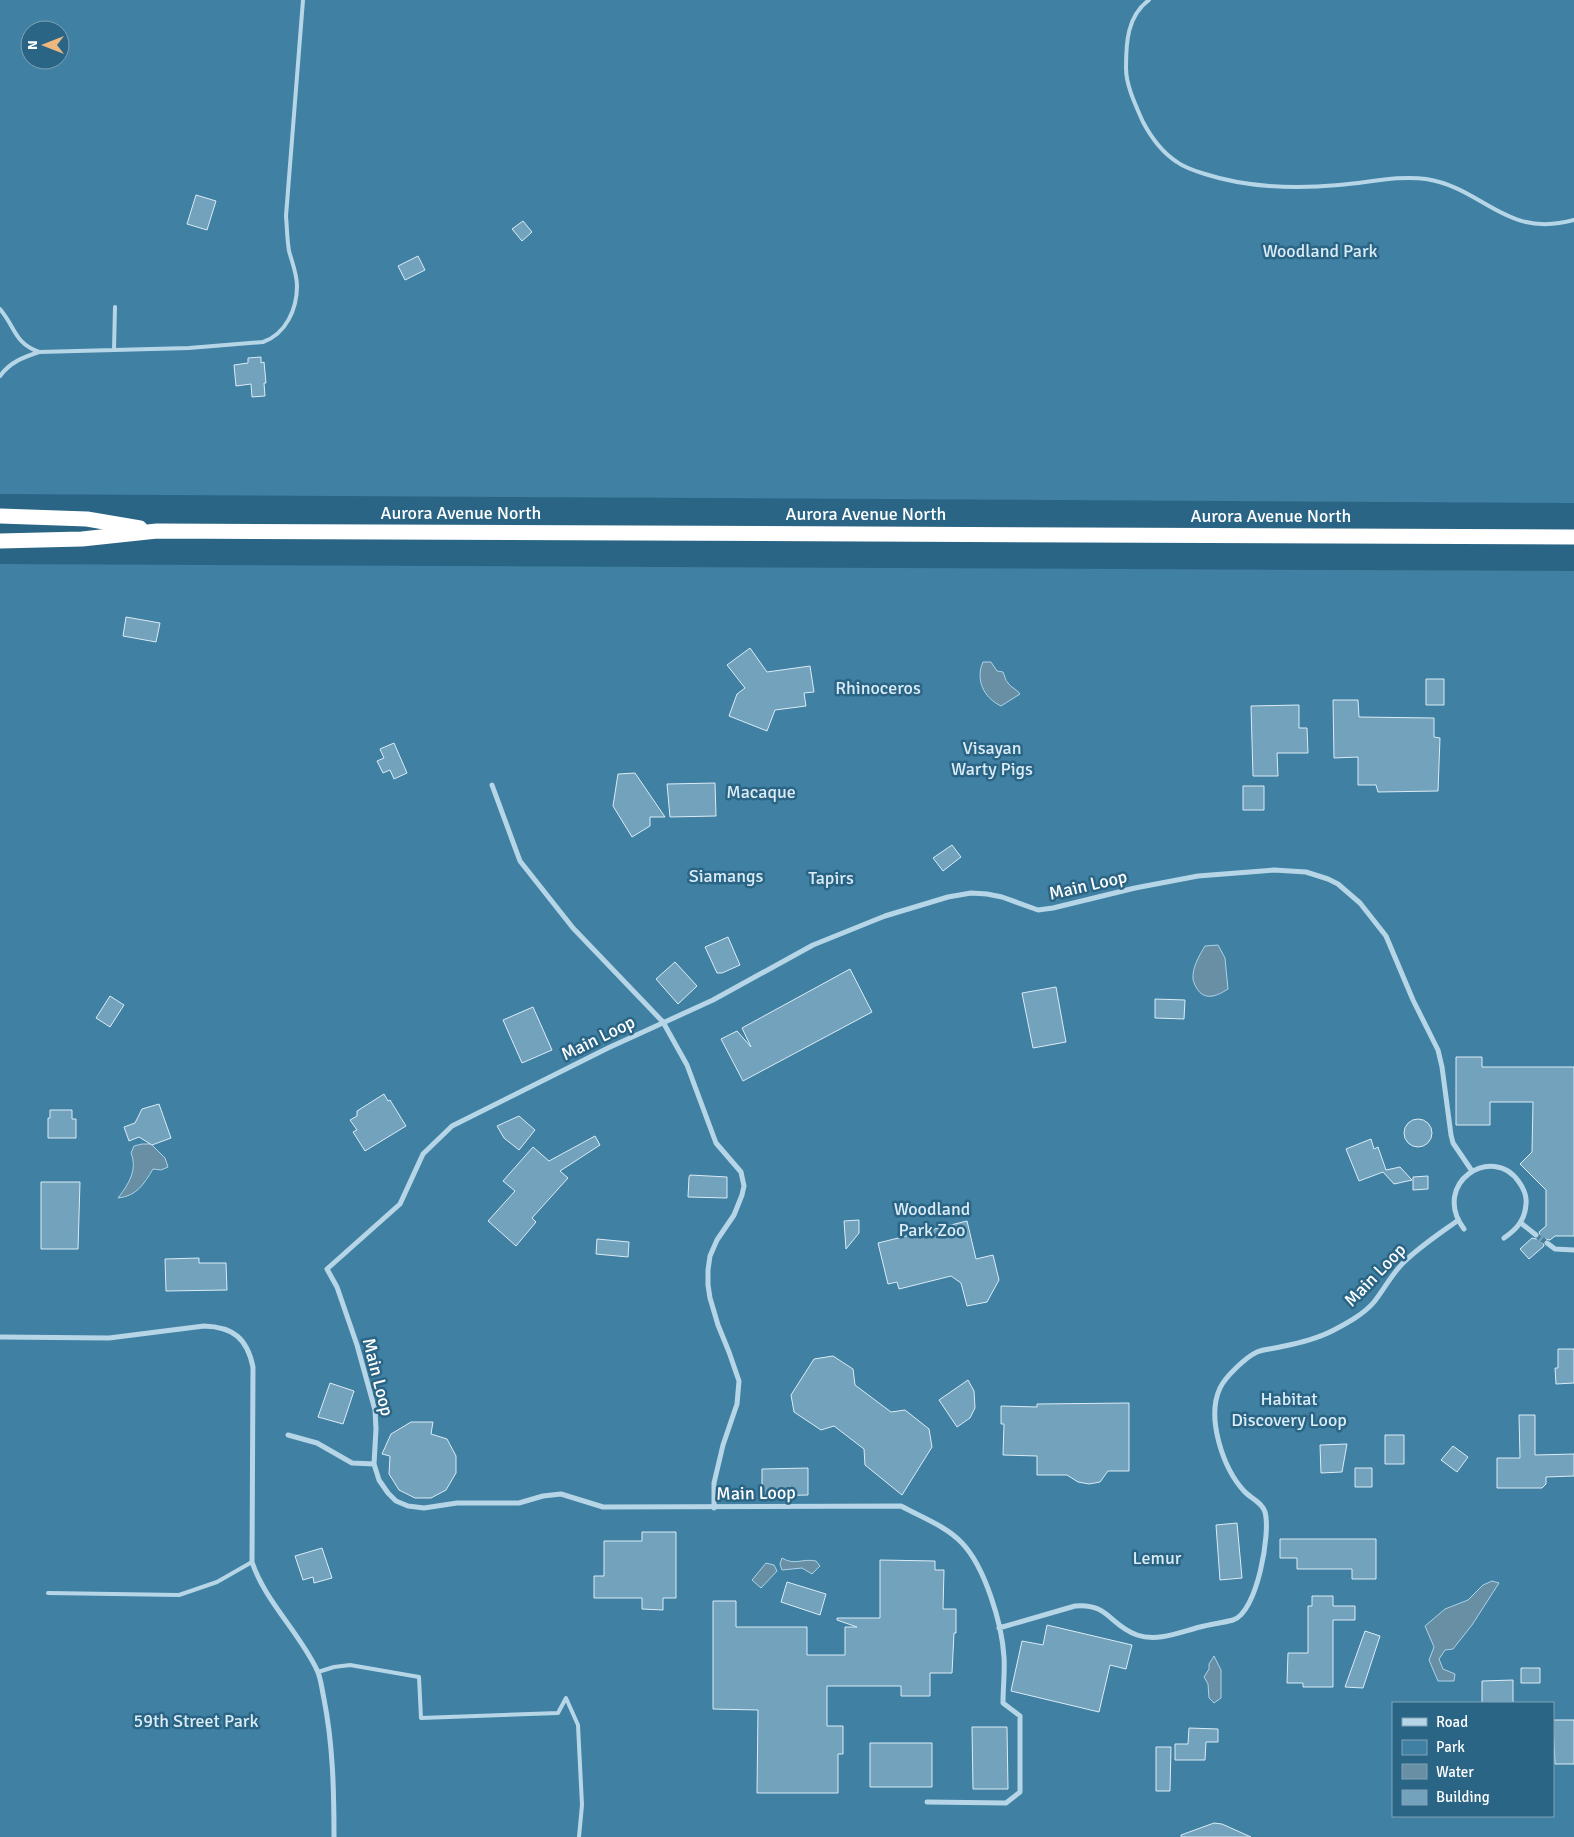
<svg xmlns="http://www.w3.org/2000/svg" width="1574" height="1837" viewBox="0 0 1574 1837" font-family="Signika,sans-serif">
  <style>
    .green { fill: #4080a2; fill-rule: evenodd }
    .water { fill: #698fa5; stroke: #abd3e7 }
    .building { fill: #73a2bc; stroke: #daecf6 }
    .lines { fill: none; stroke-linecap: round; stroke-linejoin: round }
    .street-tunnel { stroke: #4b7c98; stroke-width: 5; stroke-dasharray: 5 2.5; stroke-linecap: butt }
    .lane { stroke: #b6d6e7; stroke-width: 4 }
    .street { stroke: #b6d6e7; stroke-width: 5 }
    .highway { stroke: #fff; stroke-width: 15 }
    .labels { text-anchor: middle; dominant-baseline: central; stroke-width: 5; stroke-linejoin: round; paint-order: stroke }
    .park-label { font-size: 18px; fill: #daecf6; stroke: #2b6586 }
    .street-label { font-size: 18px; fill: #fff; stroke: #2b6586 }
  </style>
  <rect width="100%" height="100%" fill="#2b6586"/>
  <path class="green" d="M0 0H1574V503L0 494ZM30 30H60V60H30Z
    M0 564 1574 571V1837H0ZM1393 1703H1553V1816H1393Z"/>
  <path class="water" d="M983 662H991L997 671 1003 672C1005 676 1005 680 1008 683 1011 688 1017 689 1020 694L1001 706C984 698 975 680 983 662Z
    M1218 945 1225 958 1228 989C1217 996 1204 1002 1196 987 1195 985 1193 981 1193 979 1192 968 1199 956 1205 946Z
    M142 1144H151L165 1158 168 1167 161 1170 153 1169C144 1184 137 1196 118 1198 128 1185 138 1170 131 1153L134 1146Z
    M782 1558C795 1566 802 1558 816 1561L820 1566 812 1574 802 1568 782 1570 780 1564Z
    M766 1563 774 1565 777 1571 761 1588 752 1580Z
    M1492 1581 1499 1583 1472 1625 1453 1649 1445 1650 1439 1659 1443 1669 1455 1674 1454 1681H1438L1429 1660 1434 1647 1425 1626 1445 1609 1468 1600 1483 1585Z
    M1214 1656 1221 1670V1698L1214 1703 1209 1698 1208 1684 1204 1677 1209 1669V1664Z"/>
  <path class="building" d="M196 195 216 201 207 230 187 224Z
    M523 221 532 232 522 241 512 229Z
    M418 256 425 270 405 280 398 266Z
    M261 357V363L264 362 266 383H264L265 396 252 397 251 384 236 386 234 365 248 363V358Z
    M126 617 160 623 156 642 123 636Z
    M750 648 767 672 810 666 814 692 804 693 806 706 775 710 767 731 729 716 737 694 745 688 727 665Z
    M1426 679H1444V705H1426Z
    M1333 700H1358L1359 717 1434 718V737L1440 738 1438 791 1378 792 1376 785H1358V757L1334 758Z
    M1299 705V728H1307L1308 753H1277L1278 776H1253L1251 706Z
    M394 743 407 773 394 779 390 770 383 773 377 761 384 758 380 749Z
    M635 773 665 817H650V826L632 837 613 806 618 774Z
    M715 783 716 816 670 817 667 784Z
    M1243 786H1264V810H1243Z
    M952 845 961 857 943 871 933 858Z
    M728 937 740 965 722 973H717L705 947Z
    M675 962 697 986 678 1004 656 979Z
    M850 969 872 1012 743 1081 721 1039 737 1031 751 1047 742 1028Z
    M1056 987 1066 1042 1033 1048 1022 993Z
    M110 996 124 1005 110 1027 96 1018Z
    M1155 999 1185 1000 1184 1019 1155 1018Z
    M533 1007 552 1050 522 1063 503 1020Z
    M1456 1057H1482V1067H1574V1236H1555L1550 1240 1545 1239 1543 1242 1544 1246 1529 1259 1520 1249 1532 1238 1536 1239 1539 1238 1540 1235 1539 1232 1546 1226V1190L1520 1164 1532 1152 1533 1102H1490V1125H1456Z
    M384 1094 388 1101 390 1100 406 1126 365 1151 353 1132 357 1130 350 1120 357 1116V1111Z
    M159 1104 171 1138 152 1145 139 1137 129 1141 124 1127 135 1123 142 1109Z
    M50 1110H72V1119H76V1138H48V1118H50Z
    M519 1116 535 1130 519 1150 504 1138 497 1126Z
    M1404 1133a14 14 0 1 1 28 0a14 14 0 1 1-28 0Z
    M595 1136 600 1145 560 1171 568 1178 532 1218 536 1222 516 1246 488 1221 515 1191 503 1181 533 1147 549 1161Z
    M1371 1139 1374 1149 1378 1147 1386 1170 1400 1167 1412 1180 1394 1184 1383 1172 1359 1181 1346 1149Z
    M690 1175 727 1177V1198L688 1197 689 1177Z
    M1428 1176V1189L1413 1190V1177Z
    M41 1182H80L78 1249H41Z
    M859 1220V1233L846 1249 844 1221Z
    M967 1221 976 1259 993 1255 999 1280 987 1302 967 1306 961 1283 951 1276 899 1289 897 1282 888 1284 878 1243Z
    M597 1239 629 1242 628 1257 596 1254Z
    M199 1258V1263H226L227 1290 166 1291 165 1259Z
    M1558 1349H1574V1383L1556 1384 1555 1368H1558Z
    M833 1356 853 1369 855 1385 891 1412 905 1410 929 1429 932 1447 902 1495 865 1465 864 1449 834 1426 821 1430 794 1412 791 1395 814 1359Z
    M968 1380 974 1391 975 1408 970 1418 957 1427 939 1400Z
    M330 1383 354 1391 343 1424 318 1417Z
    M1129 1403V1471H1108L1100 1482 1089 1484 1078 1482 1067 1475H1037V1456L1003 1455 1004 1424H1001V1406L1037 1407V1404Z
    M1519 1415H1535V1455L1574 1454V1476L1546 1477V1484L1542 1488H1497V1458H1520Z
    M411 1422H433L431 1434 447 1439 456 1456V1473L446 1490 431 1498H415L399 1490 389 1474 390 1456 382 1454 391 1434Z
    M1385 1435H1404V1464H1385Z
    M1347 1444 1342 1472 1321 1473 1320 1445Z
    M1453 1446 1468 1457 1457 1472 1441 1460Z
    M808 1468V1495L762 1496V1469Z
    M1355 1468H1372V1487H1355Z
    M1237 1523 1242 1578 1220 1580 1216 1525Z
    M642 1532H676V1598H663V1610L642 1609V1598H594V1576H604V1541H642Z
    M1280 1539H1376V1579H1352V1569H1297V1558H1280Z
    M322 1548 332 1578 314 1583 313 1577 303 1580 295 1556Z
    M880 1560 935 1561V1570H944L943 1609H956V1633H954L952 1673H930V1696H901V1686H827V1726H843V1754H838V1793H757L758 1710 713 1709V1601H736V1627H807V1655H845V1627H857L837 1620V1618H880Z
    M787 1582 826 1594 820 1615 781 1602Z
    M1312 1596H1333V1606H1355V1620H1333V1687H1303V1683H1287L1288 1653H1308V1606H1312Z
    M1047 1625 1132 1645 1126 1669 1110 1665 1099 1712 1011 1691 1022 1641 1043 1645Z
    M1365 1631 1380 1636 1363 1688 1345 1687Z
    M1521 1668H1540V1683H1521Z
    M1513 1680V1703H1482V1681Z
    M1553 1720H1574V1764H1555Z
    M972 1727H1007L1008 1789H973Z
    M1189 1728 1218 1729V1742H1206L1205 1760H1175V1744H1188Z
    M870 1743H932V1787H870Z
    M1156 1747H1171L1170 1791H1156Z
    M1214 1823 1222 1824 1251 1837H1181V1835Z"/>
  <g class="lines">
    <path class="street-tunnel" d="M1536 1235 1547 1243"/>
    <path class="lane" d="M1149 0C1127 16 1126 43 1126 68 1126 86 1136 106 1143 122 1151 137 1163 153 1177 162 1185 168 1195 171 1205 174 1248 188 1294 189 1339 185 1367 183 1398 175 1426 179 1484 188 1505 239 1574 220
      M0 309C16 328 14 343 39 352
      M114 350 115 307
      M0 376C10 362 24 357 39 352L189 348 263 342C286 334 297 309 297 286 297 274 292 262 289 251 287 239 287 227 286 216L303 0
      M48 1593 179 1595 217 1582 252 1562
      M318 1672 334 1667 350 1665 419 1677 421 1718 558 1713 566 1698 578 1725 582 1805 579 1837"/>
    <path class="street" d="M492 785 520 861 573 928 663 1022 687 1065 716 1143 741 1172 744 1186 742 1195 734 1215 717 1240 710 1256 708 1270V1285L710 1298 718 1325 729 1352 739 1381 737 1404 723 1445 714 1483V1508
      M1521 1223 1536 1235
      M1464 1229C1430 1183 1493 1143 1519 1182 1524 1189 1527 1196 1526 1204 1525 1220 1517 1229 1504 1238
      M1547 1243 1555 1249 1574 1250
      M0 1337 109 1338 204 1326C233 1327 247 1338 253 1367L252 1562C265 1601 299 1632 317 1670 321 1678 322 1690 324 1699 333 1745 334 1791 334 1837
      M288 1435 317 1443 352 1463 374 1464
      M999 1628 1075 1606C1109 1603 1109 1625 1137 1635 1158 1642 1180 1632 1200 1627 1211 1624 1222 1623 1233 1620 1257 1613 1271 1533 1265 1512 1262 1502 1250 1498 1244 1491 1223 1468 1206 1418 1220 1388 1225 1377 1246 1357 1257 1352 1264 1349 1272 1349 1280 1347 1298 1343 1317 1339 1334 1330 1347 1323 1364 1314 1374 1302 1384 1289 1392 1274 1403 1263 1419 1247 1439 1234 1457 1221
      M927 1802 1006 1803 1020 1792V1716L1003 1703C1003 1687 1005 1672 1004 1657 1002 1624 985 1567 962 1543 946 1526 921 1517 901 1506L603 1507 561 1494 543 1496 519 1503H457L424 1508 408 1506 396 1501 388 1493 379 1480 374 1464 376 1429 375 1410 357 1345 337 1287 327 1269 400 1204 423 1154 452 1126 608 1048 713 1000 813 945 885 916 948 897 971 893 987 894 1002 897 1038 910 1053 908 1135 888 1198 876 1274 870 1306 872 1328 879 1338 884 1360 903 1386 936 1413 1000 1438 1050 1442 1067 1451 1135 1453 1143 1472 1171"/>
    <path class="highway" d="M0 516 87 519 140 528
      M0 541 82 539 157 531 1574 537"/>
  </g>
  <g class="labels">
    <g class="park-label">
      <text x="1320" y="251">Woodland Park</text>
      <text x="878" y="688">Rhinoceros</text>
      <text x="992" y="748">Visayan<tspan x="992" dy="21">Warty Pigs</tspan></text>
      <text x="761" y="792">Macaque</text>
      <text x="726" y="876">Siamangs</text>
      <text x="831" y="878">Tapirs</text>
      <text x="932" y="1209">Woodland<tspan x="932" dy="21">Park Zoo</tspan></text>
      <text x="1289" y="1399">Habitat<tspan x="1289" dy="21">Discovery Loop</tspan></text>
      <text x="1157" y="1558">Lemur</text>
      <text x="196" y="1721">59th Street Park</text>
    </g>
    <g class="street-label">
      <text x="461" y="513">Aurora Avenue North</text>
      <text x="866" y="514">Aurora Avenue North</text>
      <text x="1271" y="516">Aurora Avenue North</text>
      <text transform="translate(1088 885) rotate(-13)">Main Loop</text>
      <text transform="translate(598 1038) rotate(-26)">Main Loop</text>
      <text transform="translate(1375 1275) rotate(-46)">Main Loop</text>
      <text transform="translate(378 1377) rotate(76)">Main Loop</text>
      <text transform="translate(756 1493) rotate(-1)">Main Loop</text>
    </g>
  </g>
  <rect x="1392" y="1702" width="162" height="115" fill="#2b6586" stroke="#80a3b6"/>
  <rect x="1402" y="1718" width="25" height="8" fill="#b6d6e7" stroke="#80a3b6"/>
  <text x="1436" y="1727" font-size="15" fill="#ffffff">Road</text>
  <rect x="1402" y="1740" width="25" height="15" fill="#4080a2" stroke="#80a3b6"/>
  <text x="1436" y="1752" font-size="15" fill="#ffffff">Park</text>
  <rect x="1402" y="1764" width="25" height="15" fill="#698fa5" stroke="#80a3b6"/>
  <text x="1436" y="1777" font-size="15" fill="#ffffff">Water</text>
  <rect x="1402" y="1790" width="25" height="15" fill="#73a2bc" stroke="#80a3b6"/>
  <text x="1436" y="1802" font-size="15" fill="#ffffff">Building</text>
  <g transform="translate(45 45) rotate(270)"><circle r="24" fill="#2b6586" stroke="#80a3b6"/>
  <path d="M0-4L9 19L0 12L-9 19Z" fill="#edb77e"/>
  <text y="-8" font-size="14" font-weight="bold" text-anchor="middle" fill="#ffffff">N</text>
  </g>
</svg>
